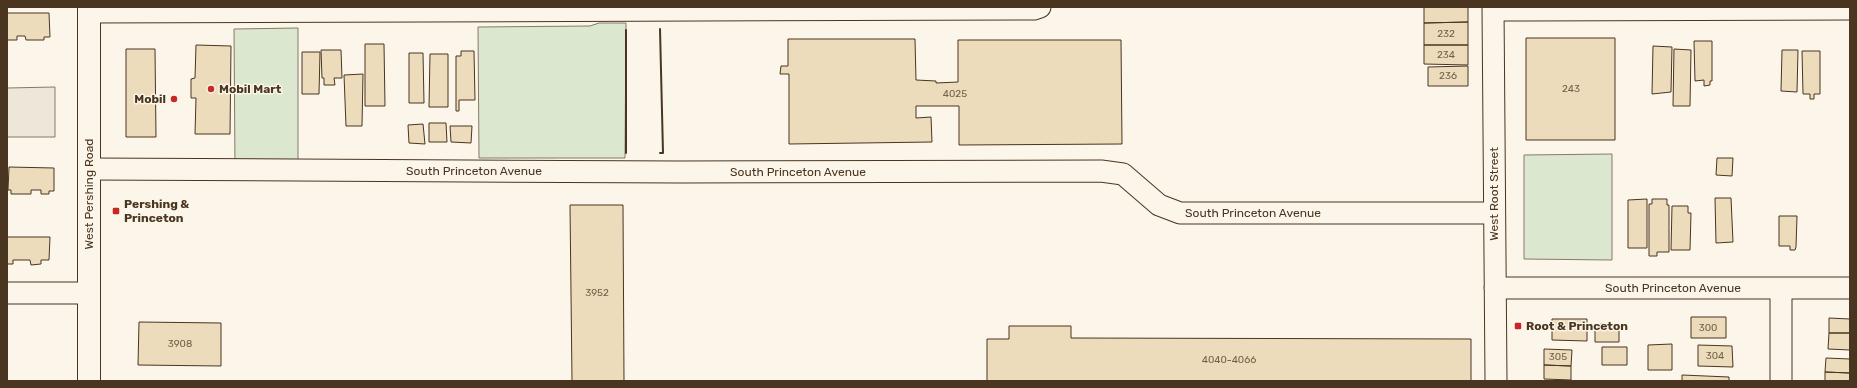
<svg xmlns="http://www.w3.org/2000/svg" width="1857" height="388" viewBox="0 0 1857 388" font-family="Rubik,sans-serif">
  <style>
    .green { fill: #dce7d0; stroke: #887966 }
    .parking { fill: #ede7d9; stroke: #887966 }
    .building { fill: #ecdcbc; stroke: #4a3520 }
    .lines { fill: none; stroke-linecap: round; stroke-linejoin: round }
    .minor-casing { stroke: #4a3520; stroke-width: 23 }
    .major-casing { stroke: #4a3520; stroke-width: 24 }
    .minor { stroke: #fbf6e9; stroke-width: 21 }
    .major { stroke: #fbf6e9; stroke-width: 22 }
    .wall { stroke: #4a3520; stroke-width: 2 }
    .poi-dot { fill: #c62828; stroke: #fbf6e9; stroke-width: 1.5 }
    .labels { text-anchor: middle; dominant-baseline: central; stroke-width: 3; stroke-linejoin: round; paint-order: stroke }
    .number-label { font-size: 10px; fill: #725f47 }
    .poi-label { font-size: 12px; font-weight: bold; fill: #4a3520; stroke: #fbf6e9; text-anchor: start }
    .street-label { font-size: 12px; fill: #4a3520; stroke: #fbf6e9 }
  </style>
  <rect width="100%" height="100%" fill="#fbf6e9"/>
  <path class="green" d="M599 23H626L625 158H479L478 27 590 26Z
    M298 28V171L235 170 234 29Z
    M1612 154V260L1524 259V155Z"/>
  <path class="parking" d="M55 87V137H7V88Z"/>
  <path class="building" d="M1424 7H1468V22L1424 23Z
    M7 13H49L50 37H44V40H26L25 36H17V40H7Z
    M1468 22V45H1424V23Z
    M1526 38H1615V140H1526Z
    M788 39H915L916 80 936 81V83L958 82V40H1121L1122 144 959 145V106H916V118L931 117 932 142 789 144V74H780L781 66H788Z
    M1694 41H1712V81H1710V85L1704 86V80L1695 81Z
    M365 44H384L385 106H365Z
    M196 45 231 46 230 134H195L196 98H191V79L195 78Z
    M1424 45H1468V65L1424 64Z
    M1653 46 1672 47 1671 92 1652 94Z
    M126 49H155L156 137H126Z
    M1674 49 1691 50 1690 106H1673Z
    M321 50H341L342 78H334L335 85H324V78H322Z
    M1782 50H1798L1797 92 1781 91Z
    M461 51H474L475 100H459V111H456V56H461Z
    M1802 51H1820V94H1814V99H1810V94H1803Z
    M302 52H320L319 94H302Z
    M409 53H423L424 103H409Z
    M430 54H448V107H429Z
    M1468 66V86H1428V67Z
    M363 74 362 126H346L344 75Z
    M429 123H446L447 142H429Z
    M423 124 425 144 409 143 408 125Z
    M450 126H472L471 143 451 142Z
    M1717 158H1733L1732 176 1716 175Z
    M9 167 54 168V191H49V194H41V190H31V194H11V190H8Z
    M1715 198H1731L1733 242 1716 243Z
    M1647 199V248H1628V200Z
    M1652 199H1667V205H1669V252H1657V256H1649V204H1652Z
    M570 205H623L624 381H572Z
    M1672 206H1688V213H1691L1690 250H1671Z
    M1779 216H1797L1796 247 1795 250H1790V246H1779Z
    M7 237H50L49 260H41V264L31 265 30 260H13V264H7Z
    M1691 317H1726V338H1691Z
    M1829 318 1850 319V333H1829Z
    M1552 319H1587V341L1552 340Z
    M139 322 221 323V366L138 365Z
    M1595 324H1619V342H1595Z
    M1009 326H1071V338L1471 339V381H987V339H1009Z
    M1829 333H1850V350L1828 349Z
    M1672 344V370H1648V345Z
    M1698 345 1732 346 1733 367 1698 366Z
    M1602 347H1627V365H1602Z
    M1544 349 1572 350 1571 366 1544 365Z
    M1826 358 1850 359V373L1825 372Z
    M1544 365 1571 366V380L1544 379Z
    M1825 372 1850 373V381H1825Z
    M1682 375 1729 377V381H1682Z"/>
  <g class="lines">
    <defs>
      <path id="minor" d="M1493 7 1496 381
        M1493 10 1850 9
        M89 12 1034 9 1040 7
        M89 169 680 172 1101 171 1123 174 1159 205 1180 213H1494
        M1495 288H1850
        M7 293H89
        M1781 381V288"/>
      <path id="major" d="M89 7V381"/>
    </defs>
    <use href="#minor" class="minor-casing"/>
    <use href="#major" class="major-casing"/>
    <use href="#minor" class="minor"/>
    <use href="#major" class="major"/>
    <path class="wall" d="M626 30V153
      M660 153H663L660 29"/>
  </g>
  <g class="poi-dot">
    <circle cx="211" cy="89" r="4"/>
    <circle cx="174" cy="99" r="4"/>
    <rect x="112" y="207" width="8" height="8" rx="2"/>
    <rect x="1514" y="322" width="8" height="8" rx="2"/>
  </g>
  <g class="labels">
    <g class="number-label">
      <text x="1446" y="34">232</text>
      <text x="1446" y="55">234</text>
      <text x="1448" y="76">236</text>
      <text x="1571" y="89">243</text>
      <text x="955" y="94">4025</text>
      <text x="597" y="293">3952</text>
      <text x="1708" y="328">300</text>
      <text x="180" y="344">3908</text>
      <text x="1715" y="356">304</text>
      <text x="1558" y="357">305</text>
      <text x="1229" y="360">4040-4066</text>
    </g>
    <g class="poi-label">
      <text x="219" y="89">Mobil Mart</text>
      <text x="166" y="99" text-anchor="end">Mobil</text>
      <text x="124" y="204">Pershing &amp;<tspan x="124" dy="14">Princeton</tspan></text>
      <text x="1526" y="326">Root &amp; Princeton</text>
    </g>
    <g class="street-label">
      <text x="474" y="171">South Princeton Avenue</text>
      <text x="798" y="172">South Princeton Avenue</text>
      <text transform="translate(89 194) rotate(-90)">West Pershing Road</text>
      <text transform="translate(1494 194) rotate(-90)">West Root Street</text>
      <text x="1253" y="213">South Princeton Avenue</text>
      <text x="1673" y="288">South Princeton Avenue</text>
    </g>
  </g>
  <rect width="1857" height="388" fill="none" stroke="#4a3520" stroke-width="16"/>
</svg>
